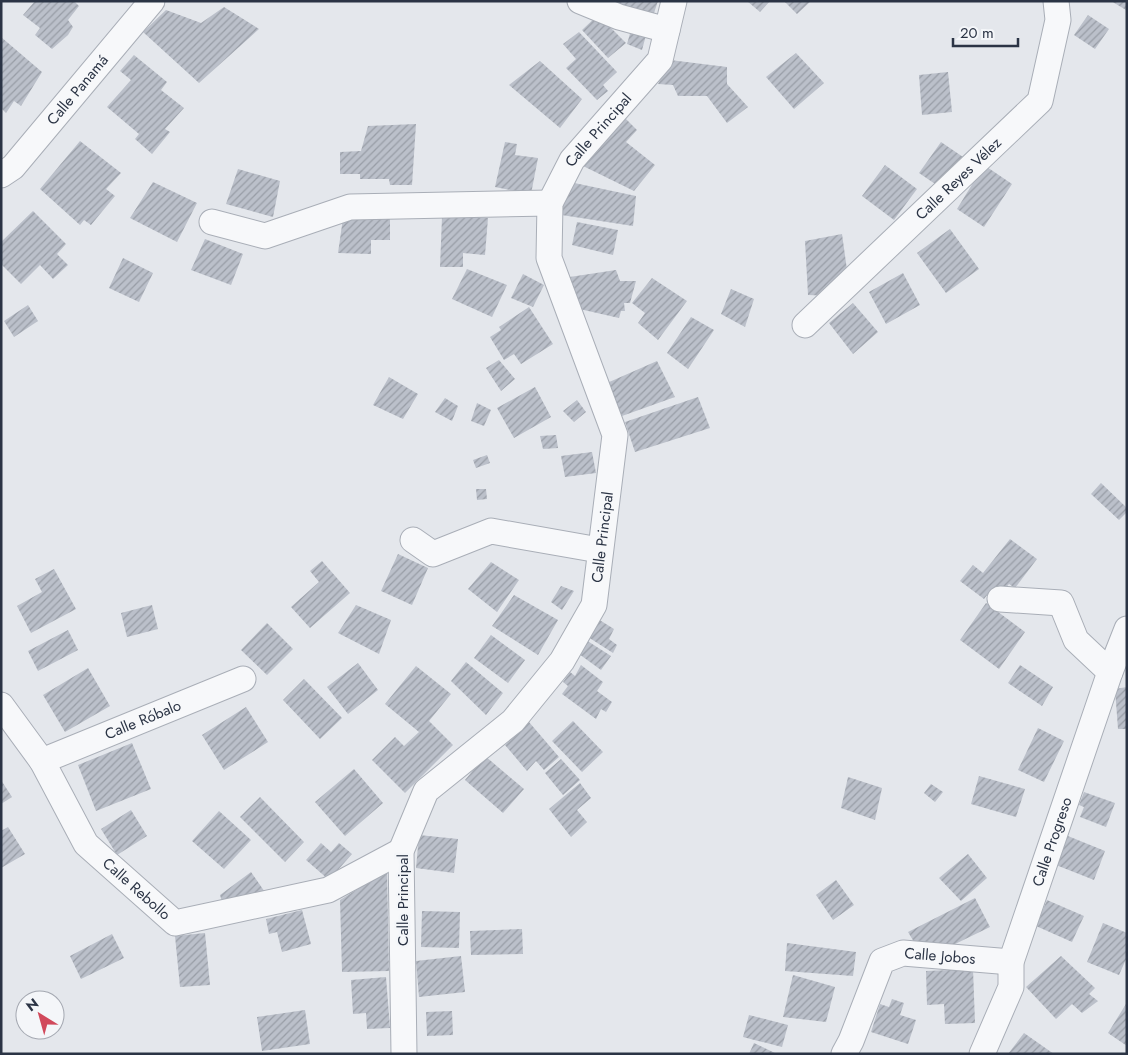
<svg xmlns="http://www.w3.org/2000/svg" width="1128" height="1055" viewBox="0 0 1128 1055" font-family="Jost,sans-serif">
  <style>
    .building { fill: url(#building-hatch) }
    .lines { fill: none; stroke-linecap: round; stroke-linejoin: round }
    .street-casing { stroke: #a9aeb7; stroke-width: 27 }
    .street { stroke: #f7f8fa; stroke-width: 25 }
    .labels { text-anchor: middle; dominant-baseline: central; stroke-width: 5; stroke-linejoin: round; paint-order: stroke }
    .street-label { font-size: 15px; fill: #2b3445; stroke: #f4f6f9 }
  </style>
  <defs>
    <pattern id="building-hatch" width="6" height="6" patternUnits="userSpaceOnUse" patternTransform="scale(1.25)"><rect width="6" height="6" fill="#bbc0ca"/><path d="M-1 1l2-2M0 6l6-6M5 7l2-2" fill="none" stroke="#989da6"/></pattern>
  </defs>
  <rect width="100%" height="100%" fill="#e4e7ec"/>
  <path class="building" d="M35 1H74L79 6 68 20 73 27 68 35 52 49 35 35 40 28 23 15Z
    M611 1H658L653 16Z
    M747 1H770L760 12Z
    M784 1H811L797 14Z
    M1111 1H1127V9L1126 10Z
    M224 7 259 29 199 83 143 32 166 10 201 23Z
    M598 15 626 43 608 58 582 30Z
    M1088 15 1109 29 1095 49 1074 35Z
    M633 23 648 28 642 50 627 44Z
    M579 32 617 72 603 85 608 91 597 100 566 68 576 59 563 44Z
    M1 37 42 72 21 106 14 101 6 113 1 108Z
    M796 53 824 83 794 109 766 77Z
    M134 55 167 82 161 90 184 108 165 129 170 132 152 154 135 139 139 134 107 107 131 80 120 71Z
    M670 60 727 67V84L748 107 727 123 707 96H678L673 85 658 84Z
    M540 61 582 99 560 128 509 85Z
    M948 72 952 112 922 115 919 75Z
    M623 116 637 130 626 142 655 165 634 191 579 164Z
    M416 124 412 185H390L389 179H360V174H340V152L361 151 368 126Z
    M80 141 121 173 106 189 115 196 91 225 84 220 80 225 40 189Z
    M505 142 517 144 515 155 538 158 531 194 495 187Z
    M941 142 966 159 944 190 919 173Z
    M885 165 917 189 894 220 862 196Z
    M984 165 1012 184 984 227 957 209Z
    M238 169 280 181 273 217 226 204Z
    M565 181 636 196 633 226 555 214Z
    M153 182 197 203 177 242 130 218Z
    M33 211 66 244 57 254 68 265 53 279 40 265 21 284 1 264V242Z
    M390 215V240H371V254L338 253 343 218Z
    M442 217 488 218 485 255 463 253V267H440Z
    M577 222 618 230 613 255 572 245Z
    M950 229 979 269 946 293 917 253Z
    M842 234 848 277 833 296 808 295 805 241Z
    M205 239 243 254 231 285 191 270Z
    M123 258 153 273 139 302 109 288Z
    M467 269 507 285 492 317 452 299Z
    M616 270 620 281H636L630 303H624L625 311H621L619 318 575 308 563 278Z
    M903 273 920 305 886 324 869 292Z
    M523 274 544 285 533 307 511 298Z
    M652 278 687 301 658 340 638 323 645 313 632 303Z
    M731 289 754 299 745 327 721 314Z
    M853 303 878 332 853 354 829 323Z
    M28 305 38 321 14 337 4 321Z
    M529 307 553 344 521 364 514 354 504 360 490 337 501 330 499 327Z
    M691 317 714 330 688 369 667 353Z
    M499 360 515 379 501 391 486 368Z
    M657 361 675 397 622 416 607 383Z
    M389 377 418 394 403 419 373 405Z
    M535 387 551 417 514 438 497 408Z
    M698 397 710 428 635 452 625 422Z
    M445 398 458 406 452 421 435 412Z
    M577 400 586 412 574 422 563 411Z
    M477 403 491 410 484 426 471 421Z
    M556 435 558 448 543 449 540 436Z
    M592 452 596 473 565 477 561 456Z
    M487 455 490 463 476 468 473 460Z
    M1101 483 1127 508V512L1119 520 1091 494Z
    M476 489H486L487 499 477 500Z
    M1010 539 1037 559 1015 588 1009 584 996 600 988 594 984 599 960 581 973 565 983 573Z
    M398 554 428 568 412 605 381 591Z
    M322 561 350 593 310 628 291 607 319 582 310 571Z
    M491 562 519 580 497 612 468 589Z
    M54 569 76 609 31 633 17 606 42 592 35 579Z
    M561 586 574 591 562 610 551 602Z
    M514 595 558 620 538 655 492 626Z
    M986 603 1025 632 999 669 960 640Z
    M152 605 158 629 127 637 121 613Z
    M356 605 391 620 379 654 338 633Z
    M598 619 614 629 609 639 617 645 613 653 588 637Z
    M267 623 293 649 267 675 241 650Z
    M68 630 78 650 38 671 28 651Z
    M491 635 525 660 508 683 474 658Z
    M586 640 611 656 601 670 579 654Z
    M466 662 503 693 486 715 451 681Z
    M358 663 378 690 348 714 327 687Z
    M581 665 603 682 597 691 612 702 606 712 601 709 596 719 562 694 568 686 563 682 570 672 575 676Z
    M1020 665 1053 687 1042 706 1008 683Z
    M416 666 451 694 429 721 453 745 405 793 372 760 395 737 404 746 419 732 385 704Z
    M88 668 110 706 65 732 43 695Z
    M304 679 342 718 320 739 283 700Z
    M1127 687V729H1118L1115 689Z
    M246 707 268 742 224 770 202 735Z
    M573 721 603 752 582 772 552 741Z
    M529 722 559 757 544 770 536 761 527 771 505 745Z
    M1038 728 1064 741 1044 782 1018 770Z
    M132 743 151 789 96 811 78 765Z
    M485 756 524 789 503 813 465 780Z
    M561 759 580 780 563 795 545 773Z
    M354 769 383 803 345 836 315 802Z
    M979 776 1025 789 1016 817 971 804Z
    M848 777 882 788 875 820 841 808Z
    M1 780 12 797 1 804Z
    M580 783 591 798 577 810 587 822 571 837 549 809Z
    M931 784 943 792 935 802 924 793Z
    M1084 792 1115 803 1106 827 1080 817 1084 807 1079 805Z
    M260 797 304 842 285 862 240 817Z
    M131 810 147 836 117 855 101 829Z
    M219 811 251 840 224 869 192 841Z
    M8 827 25 854 1 868V831Z
    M1063 834 1105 851 1094 880 1051 863Z
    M419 835 458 839 454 873 416 868Z
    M321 843 331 852 339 843 352 854 329 880 306 860Z
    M968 854 987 878 961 901 939 878Z
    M387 871 389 971 342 972 340 900Z
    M251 872 269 898 224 908 220 895Z
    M836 880 854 905 833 920 816 895Z
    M975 898 990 927 949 947 914 942 908 932Z
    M1047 900 1084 916 1072 942 1036 926Z
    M302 910 311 944 282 952 277 932 269 934 266 919Z
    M422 911 460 912 459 948 421 947Z
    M1103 923 1127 933V957L1119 975 1087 962Z
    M522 929 523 954 471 955 470 931Z
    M205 933 210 985 180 987 175 936Z
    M112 934 124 958 81 979 70 956Z
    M787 943 856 952 853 976 785 971Z
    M461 956 465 992 419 997 416 961Z
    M1061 956 1095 988 1089 994 1098 1001 1082 1013 1072 1004 1056 1019 1026 987Z
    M973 969 975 1023 945 1024 944 1004 927 1005 926 971Z
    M793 975 835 987 826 1022 783 1017Z
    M386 977 390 1028 367 1029 366 1013 353 1014 351 980Z
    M892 999 904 1003 900 1015 916 1020 908 1044 871 1032 880 1004 889 1007Z
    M1126 1004 1127 1005V1046L1108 1033Z
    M305 1010 310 1044 262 1051 257 1017Z
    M452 1011 453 1035 427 1036 426 1012Z
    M749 1015 788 1025 782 1047 743 1037Z
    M1024 1033 1054 1054H1008Z
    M754 1043 777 1054H749Z"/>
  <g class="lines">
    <defs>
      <g id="street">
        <path d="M580 1 619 17 667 30"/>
        <path id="s1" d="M1 175 13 167 152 1"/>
        <path d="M212 222 265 236 350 207 550 203"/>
        <path id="s2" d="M805 325 1040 101 1058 20 1056 1"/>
        <path d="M413 540 433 554 491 531 599 550"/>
        <path d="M1000 599 1061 603 1076 640 1110 672"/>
        <path id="s3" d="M1 705 42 761 86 844 175 923 328 890 401 851"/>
        <path id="s4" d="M42 761 243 679"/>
        <path id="s5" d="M404 1054 401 851 426 791 513 721 562 661 594 605 615 435 549 258 550 203 572 160 660 60 674 1"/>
        <path id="s6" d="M844 1054 851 1041 882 961 903 953 1011 962"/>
        <path id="s7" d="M982 1054 1011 987V962L1110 672 1127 629"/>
      </g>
    </defs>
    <use href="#street" class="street-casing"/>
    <use href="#street" class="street"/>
  </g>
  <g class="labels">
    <g class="street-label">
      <text stroke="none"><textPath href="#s1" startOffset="115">Calle Panamá</textPath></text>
      <text stroke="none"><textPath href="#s5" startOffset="1025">Calle Principal</textPath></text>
      <text stroke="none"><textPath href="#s2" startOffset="212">Calle Reyes Vélez</textPath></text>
      <text stroke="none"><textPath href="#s5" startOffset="590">Calle Principal</textPath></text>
      <text stroke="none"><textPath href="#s4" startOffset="109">Calle Róbalo</textPath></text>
      <text stroke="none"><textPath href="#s7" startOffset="225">Calle Progreso</textPath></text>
      <text stroke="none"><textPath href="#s3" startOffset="231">Calle Rebollo</textPath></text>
      <text transform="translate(403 900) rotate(-90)">Calle Principal</text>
      <text stroke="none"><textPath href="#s6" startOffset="160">Calle Jobos</textPath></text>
    </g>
  </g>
  <rect width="1128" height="1055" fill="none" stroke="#2b3445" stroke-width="5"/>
  <g transform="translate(40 1015) rotate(323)"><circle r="24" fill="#f4f6f9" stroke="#a4a8b1"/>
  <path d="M0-4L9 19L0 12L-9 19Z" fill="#d1495b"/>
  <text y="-8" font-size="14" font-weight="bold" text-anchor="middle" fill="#2b3445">N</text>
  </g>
  <path d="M953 38v8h65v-8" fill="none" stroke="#2b3445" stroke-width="2.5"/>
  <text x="960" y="38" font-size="15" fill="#2b3445" stroke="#f4f6f9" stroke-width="4" paint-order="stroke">20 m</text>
</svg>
